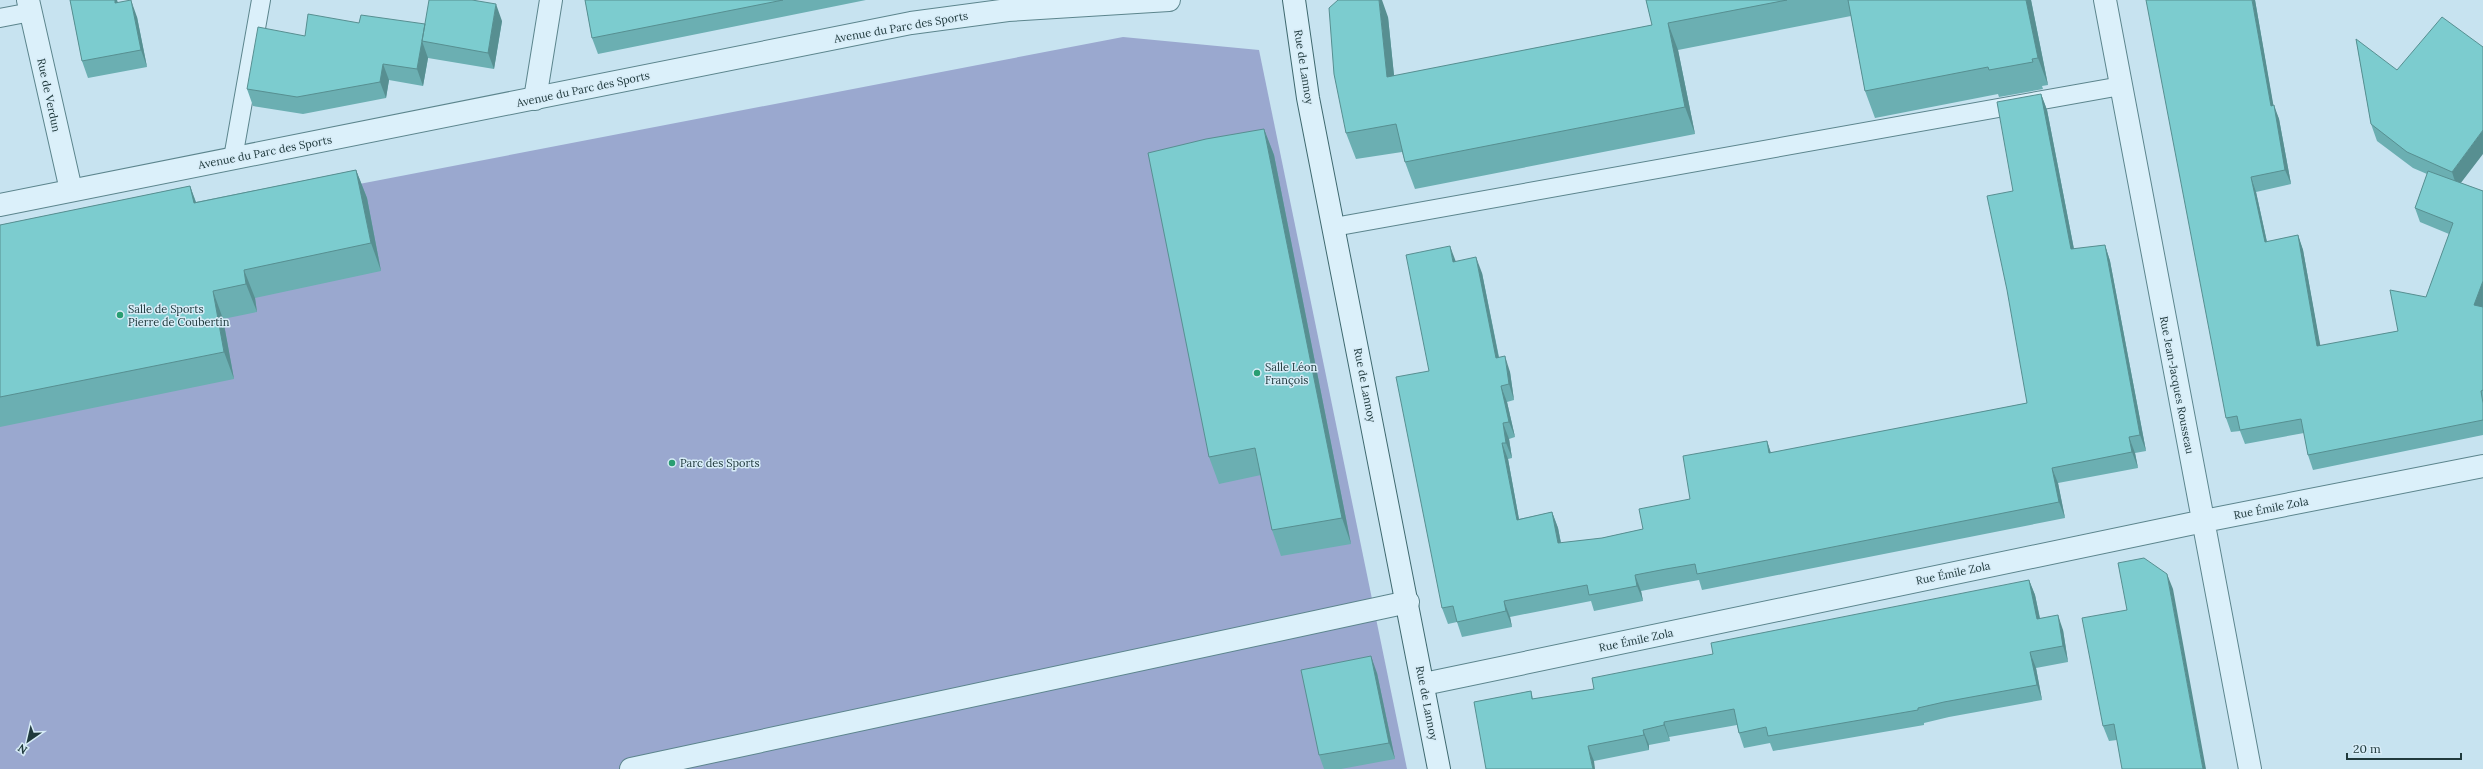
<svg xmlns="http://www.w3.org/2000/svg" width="2483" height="769" viewBox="0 0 2483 769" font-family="Lora,serif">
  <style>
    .green { fill: #9aa8cf }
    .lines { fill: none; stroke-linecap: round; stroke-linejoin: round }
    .service-casing { stroke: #5c858d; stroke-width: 20 }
    .pedestrian-casing { stroke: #5c858d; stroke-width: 24 }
    .minor-casing { stroke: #5c858d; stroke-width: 24 }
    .tertiary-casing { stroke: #5c858d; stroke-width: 24 }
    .secondary-casing { stroke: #3f696f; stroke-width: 24 }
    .service { stroke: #dbf0fa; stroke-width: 18 }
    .pedestrian { stroke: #dbf0fa; stroke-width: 22 }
    .minor { stroke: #dbf0fa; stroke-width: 22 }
    .tertiary { stroke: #dbf0fa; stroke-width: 22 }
    .secondary { stroke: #dbf0fa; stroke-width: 22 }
    .wall { fill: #6bafb2 }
    .shaded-wall { fill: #578f91 }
    .building { fill: #7ccccf; stroke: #578f91 }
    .poi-dot { fill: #299e72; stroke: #d7ecf7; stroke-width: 1.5 }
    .labels { text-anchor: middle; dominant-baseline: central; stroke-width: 3; stroke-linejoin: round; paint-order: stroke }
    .street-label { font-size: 11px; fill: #203a3d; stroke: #d7ecf7 }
    .poi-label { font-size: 11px; fill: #203a3d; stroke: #d7ecf7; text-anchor: start }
  </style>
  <rect width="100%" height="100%" fill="#c7e3f0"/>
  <path class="green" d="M1123 37 1259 50 1407 769H0V253Z"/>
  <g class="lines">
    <defs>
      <path id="service" d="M0 18 31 12
        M233 158 261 0
        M1334 227 2121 86"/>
      <path id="pedestrian" d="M631 769 1408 602"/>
      <path id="minor" d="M28 0 71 190
        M2105 0 2250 769
        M535 99 551 0
        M1424 684 2204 521 2483 466"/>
      <path id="tertiary" d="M0 205 911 23 1008 10 1169 0"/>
      <path id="secondary" d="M1294 0 1308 98 1439 769"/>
    </defs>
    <use href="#service" class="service-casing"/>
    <use href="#pedestrian" class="pedestrian-casing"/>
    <use href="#minor" class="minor-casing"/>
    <use href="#tertiary" class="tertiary-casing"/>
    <use href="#secondary" class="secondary-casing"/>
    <use href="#service" class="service"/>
    <use href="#pedestrian" class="pedestrian"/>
    <use href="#minor" class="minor"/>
    <use href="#tertiary" class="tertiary"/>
    <use href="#secondary" class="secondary"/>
  </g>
  <path class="wall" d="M70 0H117L118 3 137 17 147 67 88 78 82 61Z
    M585 0H866L598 54 592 38Z
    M1646 0H2031L2048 85 2042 86 2043 89 1999 97 1998 94 1875 118 1865 91 1851 16 1678 50 1695 134 1415 189 1405 162 1402 152 1356 159 1346 133 1388 17 1394 76 1652 25Z
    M2255 0 2273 105 2279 119 2291 184 2256 192 2267 242 2298 235 2303 250 2320 346 2398 331 2426 297 2449 234 2420 222 2415 208 2427 174 2413 168 2377 141 2371 124 2356 39 2461 183 2483 191V435L2313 470 2308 455 2304 433 2245 444 2240 431 2231 432 2226 418Z
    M502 21 494 69 428 58 423 86 389 80 386 98 303 114 253 106 247 89 305 36 359 23 425 24Z
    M2041 94 2047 110 2074 249 2105 245 2110 261 2146 451 2135 453 2138 468 2058 483 2065 518 1702 590 1699 580 1672 585 1641 591 1643 601 1594 611 1591 601 1510 617 1512 627 1462 637 1457 622 1448 624 1442 608 1429 371 1455 261 1482 273 1499 357 1510 372 1514 400 1507 402 1515 437 1509 439 1512 458 1508 459 1519 519 1552 512 1558 528 1561 543 1602 538 1643 529 1690 499 1767 441 1771 453 2027 403 2013 191Z
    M1264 129 1274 155 1351 544 1281 556 1272 530 1261 475 1219 484 1209 457Z
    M356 170 367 198 381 271 255 298 257 312 223 319 234 379 0 427V225L190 186 196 202Z
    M2029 580 2035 595 2040 618 2063 630 2068 662 2036 668 2042 700 1949 717 1924 723V725L1773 751 1770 743 1744 748 1739 733 1737 725 1669 737 1670 741 1649 745V750L1594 761 1474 702 1531 691 1533 699 1594 689 1713 654Z
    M2173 589 2117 740 2109 741 2103 726 2127 610Z
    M1377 673 1395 759 1341 769H1324L1319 755Z"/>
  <path class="shaded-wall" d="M115 0H117L121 20 115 3Z
    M131 0 137 17 147 67 141 50Z
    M1379 0H1382L1388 17 1397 104 1387 77Z
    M2026 0H2031L2048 85 2038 58Z
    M2252 0H2255L2276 120 2271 106Z
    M496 4 502 21 494 69 488 53Z
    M1668 23 1678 50 1695 134 1685 107Z
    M425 24 422 41 428 58 423 86 417 69Z
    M383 64 389 80 386 98 380 82Z
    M2041 94 2047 110 2077 265 2071 249Z
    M2274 105 2279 119 2291 184 2285 170Z
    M1264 129 1274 155 1351 544 1342 518Z
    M2483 130V154L2457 188 2452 172Z
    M356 170 367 198 381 271 371 243Z
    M2251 177 2256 192 2270 256 2265 242Z
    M190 186 200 214 194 203Z
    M2298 235 2303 250 2323 360 2317 346Z
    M2105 245 2110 261 2146 451 2140 435Z
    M1450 246 1456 262H1453Z
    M1476 257 1482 273 1502 374 1496 358Z
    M244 270 255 298 257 312 246 284Z
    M2483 281V310L2474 305Z
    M213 291 223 319 234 379 224 352Z
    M1505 356 1510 372 1514 400 1509 384Z
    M1501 386 1507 402 1515 437 1509 422Z
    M1503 423 1509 439 1512 458 1506 443Z
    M2129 437 2135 453 2138 468 2132 452Z
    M1767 441 1772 457 1769 453Z
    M1502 443 1508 459 1522 536 1517 520Z
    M2052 468 2058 483 2065 518 2059 502Z
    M1552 512 1558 528 1564 559 1558 543Z
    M2167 574 2173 589 2206 769H2203Z
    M1635 575 1641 591 1643 601 1637 586Z
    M2029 580 2035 595 2043 634 2037 619Z
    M1504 601 1510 617 1512 627 1506 611Z
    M2058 615 2063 630 2068 662 2063 646Z
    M2030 652 2036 668 2042 700 2037 685Z
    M1371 656 1377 673 1395 759 1389 743Z
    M1664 722 1669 737 1670 741 1664 725Z
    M1643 730 1649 745V750L1644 735Z
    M1588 746 1594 761 1595 769H1593Z"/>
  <path class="building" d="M70 0H115V3L131 0 141 50 82 61Z
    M429 0H472L496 4 488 53 422 41Z
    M585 0H783L592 38Z
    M1338 0H1379L1387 77 1652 25 1646 0H1787L1668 23 1685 107 1405 162 1396 124 1346 133 1334 74 1329 8Z
    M1848 0H2026L2038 58 2032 59 2033 62 1989 70 1988 67 1865 91Z
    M2146 0H2252L2271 106 2274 105 2285 170 2251 177 2265 242 2298 235 2317 346 2398 331 2390 290 2426 297 2453 223 2415 208 2428 171 2483 191V281L2474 305 2483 307V390L2481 391 2483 403V420L2308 455 2301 419 2240 430 2237 416 2226 418Z
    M308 14 359 23 361 15 425 24 417 69 383 64 380 82 297 97 247 89 258 27 305 36Z
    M2442 17 2483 47V130L2452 172 2407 152 2371 124 2356 39 2397 70Z
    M2041 94 2071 249 2105 245 2140 435 2129 437 2132 452 2052 468 2059 502 1697 574 1695 564 1666 569 1635 575 1637 586 1589 595 1587 585 1504 601 1506 611 1457 622 1453 606 1442 608 1396 377 1429 371 1406 255 1450 246 1453 262 1476 257 1496 358 1505 356 1509 384 1501 386 1509 422 1503 423 1506 443H1502L1517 520 1552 512 1558 543 1602 538 1643 529 1639 509 1690 499 1683 456 1767 441 1769 453 2027 403 2007 290 1987 196 2013 191 1997 102Z
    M1264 129 1342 518 1272 530 1255 448 1209 457 1148 153 1206 139Z
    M356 170 371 243 244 270 246 284 213 291 224 352 0 397V225L190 186 194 203Z
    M2144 558 2167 574 2203 769H2122L2114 724 2103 726 2082 618 2127 610 2118 563Z
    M2029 580 2037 619 2058 615 2063 646 2030 652 2037 685 1944 702 1918 708V710L1768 736 1766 727 1739 733 1734 709 1664 722V725L1643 730 1644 735 1588 746 1593 769H1486L1474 702 1531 691 1532 699 1594 689 1592 678 1713 654 1711 643Z
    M1371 656 1389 743 1319 755 1301 670Z"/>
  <g class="poi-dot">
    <circle cx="120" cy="315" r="4"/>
    <circle cx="1257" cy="373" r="4"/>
    <circle cx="672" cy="463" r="4"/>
  </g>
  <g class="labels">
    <g class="street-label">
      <text transform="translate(901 27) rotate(-10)">Avenue du Parc des Sports</text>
      <text transform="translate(1304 67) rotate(81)">Rue de Lannoy</text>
      <text transform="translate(583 89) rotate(-12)">Avenue du Parc des Sports</text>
      <text transform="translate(49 95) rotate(78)">Rue de Verdun</text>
      <text transform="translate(265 152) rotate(-11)">Avenue du Parc des Sports</text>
      <text transform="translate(1365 385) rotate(79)">Rue de Lannoy</text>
      <text transform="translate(2177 385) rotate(79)">Rue Jean-Jacques Rousseau</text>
      <text transform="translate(2271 508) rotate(-11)">Rue Émile Zola</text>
      <text transform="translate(1953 573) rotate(-12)">Rue Émile Zola</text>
      <text transform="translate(1636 640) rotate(-12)">Rue Émile Zola</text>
      <text transform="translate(1427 703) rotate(79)">Rue de Lannoy</text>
    </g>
    <g class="poi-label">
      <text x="128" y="309">Salle de Sports<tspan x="128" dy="13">Pierre de Coubertin</tspan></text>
      <text x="1265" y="367">Salle Léon<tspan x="1265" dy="13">François</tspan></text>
      <text x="680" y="463">Parc des Sports</text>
    </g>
  </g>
  <g transform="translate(28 741) rotate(214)" stroke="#d7ecf7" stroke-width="3" paint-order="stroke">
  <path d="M0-3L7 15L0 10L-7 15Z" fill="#203a3d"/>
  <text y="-6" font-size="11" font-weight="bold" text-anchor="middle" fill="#203a3d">N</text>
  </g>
  <path d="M2347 753v6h114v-6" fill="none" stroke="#203a3d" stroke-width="2"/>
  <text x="2353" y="753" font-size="12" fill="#203a3d" stroke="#d7ecf7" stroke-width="3" paint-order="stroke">20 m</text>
</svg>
